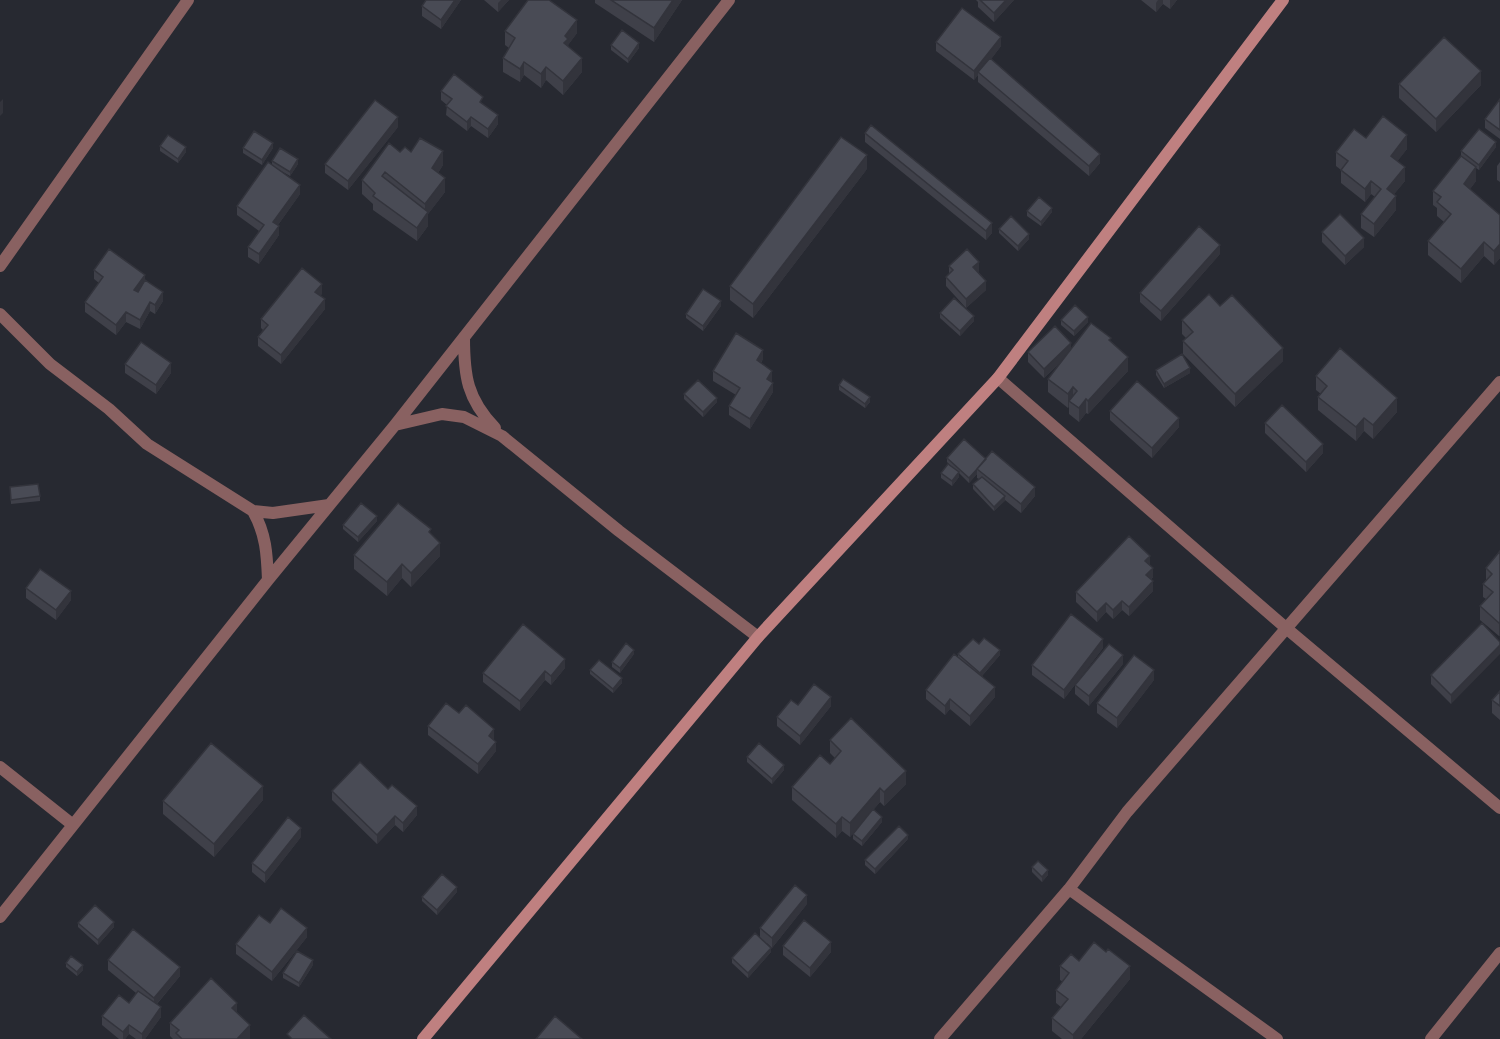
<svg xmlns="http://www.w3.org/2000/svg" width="1500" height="1039" viewBox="0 0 1500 1039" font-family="Helvetica,sans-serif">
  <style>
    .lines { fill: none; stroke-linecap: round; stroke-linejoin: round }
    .street { stroke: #896161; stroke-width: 12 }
    .secondary { stroke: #bf8080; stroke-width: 12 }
    .wall { fill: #3f4049 }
    .shaded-wall { fill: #33343c }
    .building { fill: #494b55; stroke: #33343c; stroke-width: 1.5 }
  </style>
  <rect width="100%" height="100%" fill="#272931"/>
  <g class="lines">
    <path class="street" d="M0 266 188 0
      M0 314 50 364 109 409 147 444 253 511C266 534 267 554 268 580
      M464 337C464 376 467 399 495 428
      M998 378 1286 628 1500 808
      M395 425 442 414 464 417 502 436 619 531 758 637
      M253 511 273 513 329 505
      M0 767 73 825
      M1069 889 1277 1039
      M0 917 268 580 395 425 729 0
      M940 1039 1069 889 1127 812 1500 382
      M1431 1039 1500 953"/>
    <path class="secondary" d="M423 1039 758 637 998 378 1283 0"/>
  </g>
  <path class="wall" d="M426 0H461L441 29 422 16V6Z
    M484 0H509L498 12Z
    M595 0H682L654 42 595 3Z
    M976 0H1014L994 22 978 7V2Z
    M1141 0H1177L1170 9 1163 4 1156 12Z
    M505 31 577 33 568 45 582 72 563 95 546 80 541 88 524 75 520 82 503 72V58L509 48 505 45Z
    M936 42 1001 46 991 59 1100 163 1089 176 978 82V75L974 80 936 51Z
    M611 45 639 48 628 63 611 50Z
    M1399 84 1481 85 1436 132 1399 98Z
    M441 91 483 104 498 124 488 138 471 126 467 131 446 115 447 105 441 100Z
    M1500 99V139L1485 128V119Z
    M398 127 348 190 325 173V164Z
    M865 133 992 233 986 240 865 142Z
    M1366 138 1407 149 1397 161 1405 181 1394 194 1396 210 1374 237 1361 228V214L1375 197 1371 194 1365 202 1341 183V170L1336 166V152Z
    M160 146 186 152 178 163 160 151Z
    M1496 147 1479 170 1476 168V181L1470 189 1500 215V258L1494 265 1484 256 1461 283 1428 255V241L1444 222 1437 216V208L1433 205V191L1461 156V151Z
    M243 148H273L262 165 243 153Z
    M400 152H411L443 165 438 173 445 192 428 214V226L417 241 373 210V204L362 194V180Z
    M272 161 298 164 290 176 274 167 300 194 278 225 279 235 259 264 248 257V247L259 231 237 215V206L272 165Z
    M1500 162V182L1497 180V166Z
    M867 169 753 318 730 300V286Z
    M1027 211 1052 212 1041 226 1027 216Z
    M999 229 1029 239 1018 251 999 233Z
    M1322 232 1364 247 1345 265 1322 242Z
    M1220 254 1161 321 1140 302V293Z
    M949 266 979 271 978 272 986 290 966 308 946 286V277L949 274Z
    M94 270 145 280 163 301 155 314 150 311 140 329 126 322 116 335 85 312V302L99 283 94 279Z
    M322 294 320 296 325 309 281 364 258 346V337L263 330 261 328V319Z
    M721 306 703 331 686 318V314Z
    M1220 306 1283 361 1235 407 1183 354V341L1186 338 1182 334V320Z
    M940 313 974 321 960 336 940 318Z
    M1061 320 1088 322 1074 336 1061 325Z
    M1111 342 1128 371 1088 414 1086 413 1079 422 1069 414V406L1068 408 1048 392V379L1062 361 1044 378 1028 362V352L1071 349Z
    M763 359 761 363 772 380 771 382 773 392 750 429 729 415V406L736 395 713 381V371Z
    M125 364 171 373 156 394 125 373Z
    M1156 370 1190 373 1164 388 1156 375Z
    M1316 376 1397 412 1373 439 1364 431 1356 441 1318 410V397L1321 394 1316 390Z
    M839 385 870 402 865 408 839 390Z
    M684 394 717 402 703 417 684 399Z
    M1110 411 1179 427 1152 458 1110 420Z
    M1265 423 1323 453 1306 472 1265 433Z
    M947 458 986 459 1035 496 1021 513 1005 500 994 511 973 489V484L979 479 977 478V474L969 483 959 473V477L952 486 941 478V473L953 468 947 462Z
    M10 487 40 496V501L11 504Z
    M377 521 358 542 343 529V525Z
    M1500 551V635L1499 636 1480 620V606L1486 599 1483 597V584L1486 581V568Z
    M354 555 440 556 411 587 402 578 387 596 354 569Z
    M1150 566 1153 577 1151 580 1153 591 1129 616 1122 610 1113 619 1106 612 1097 622 1076 602V592Z
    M26 588 71 600 56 620 26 598Z
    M1482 623 1451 704 1431 684V675Z
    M979 644 1000 655 982 676 995 697 970 726 950 709 945 715 926 699V690L958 657V654Z
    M1103 648 1064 699 1032 675V665Z
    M634 654 620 673 612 667V662Z
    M1123 664 1089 706 1075 694V685Z
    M565 668 551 685 545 680 520 711 483 682V673Z
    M590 670 622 683 613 693 590 674Z
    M1154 680 1117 728 1097 713V703Z
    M1500 691V720L1492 713V700Z
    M798 705 831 706 800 745 777 726V717Z
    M428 726 494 739V740L496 751 478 774 428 735Z
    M830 740 906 784 884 806 880 802 873 810 882 822 862 846 853 839V834L866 818 850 837 842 831 836 838 792 800V787L830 764 835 758 830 753Z
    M747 757 784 770 772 784 747 762Z
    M388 789 417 815 403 832 395 825 377 844 332 800V791Z
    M263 800 214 857 163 814V801Z
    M301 837 265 883 252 872V863Z
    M908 839 875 874 865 865V860Z
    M1032 867 1048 875 1042 882 1032 872Z
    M457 892 437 915 422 901V897Z
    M807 904 772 948 767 943 771 952 748 978 732 963V958L760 937V928Z
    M78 923 114 927 98 945 78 927Z
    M270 923 307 937 272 981 236 954V944Z
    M783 946 831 952 810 977 783 955Z
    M108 960 180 976 157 1004 161 1017 145 1039H136L129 1034 125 1039H119L102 1025V1016L129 1003 136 993 108 970Z
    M1079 961 1130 979 1081 1039H1062L1052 1031V1018L1061 1007 1056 1003V990L1063 982 1060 980V966Z
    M66 963 83 970 77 976 66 967Z
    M313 965 299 987 283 978V973Z
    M237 1013 250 1039H173L170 1036V1023Z"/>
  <path class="shaded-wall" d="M455 0H461L441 29V20Z
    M501 0H509L498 12V3Z
    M673 0H682L654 42V28Z
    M1006 0H1014L994 22V13Z
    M1158 0H1163V4L1156 12V3Z
    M1170 0H1177L1170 9Z
    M577 20V33L568 45 564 57 565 36Z
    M1001 37V46L980 74 978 72V75L974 80V71Z
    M639 43V48L628 63V59Z
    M582 58V72L563 95V81Z
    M524 62V75L520 82V69Z
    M546 67V80L541 88V74Z
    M1481 71V85L1436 132V119Z
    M3 99V113L0 116V102Z
    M498 115V124L488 138V129Z
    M398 117V127L348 190V181Z
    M471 117V126L467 131V122Z
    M1407 135V149L1391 170V156Z
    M1496 142V147L1479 170V165Z
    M273 143V148L262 165V160Z
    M186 147V152L178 163V159Z
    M443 151V165L432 182V168Z
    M1100 154V163L1089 176V166Z
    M867 155V169L753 318V304Z
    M298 159V164L290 176V172Z
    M1405 167V181L1387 203V189Z
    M1476 167V181L1464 197V184Z
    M445 178V192L428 214V226L417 241V228L425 216V204Z
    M1371 181V194L1365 202V189Z
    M300 185V194L273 232V222Z
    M1396 196V210L1374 237V224Z
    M1052 208V212L1041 226V222Z
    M992 223V233L986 240V231Z
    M279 226V235L259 264V254Z
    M1029 234V239L1018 251V246Z
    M1364 238V247L1345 265V256Z
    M1484 242V256L1461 283V269Z
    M1500 244V258L1494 265V251Z
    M1220 245V254L1161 321V311Z
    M979 262V271L973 277V267Z
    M145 275V284L134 299V290Z
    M986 281V290L966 308V299Z
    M322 284V294L315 301V292Z
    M163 292V301L155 314V305Z
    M325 299V309L281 364V355Z
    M721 301V306L703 331V326Z
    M150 302V311L140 329V320Z
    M126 312V322L116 335V325Z
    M974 316V321L960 336V331Z
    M1088 317V322L1074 336V331Z
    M1071 343V352L1044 378V369Z
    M1283 348V361L1235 407V394Z
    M763 350V359L757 369V360Z
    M1128 357V371L1088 414V401Z
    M171 363V373L156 394V385Z
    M1190 368V373L1164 388V384Z
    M772 371V380L767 388V379Z
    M773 383V392L750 429V419Z
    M1073 387V401H1069V406L1068 408V394Z
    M870 397V402L865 408V404Z
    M717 398V402L703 417V412Z
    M1397 398V412L1373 439V425Z
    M1086 399V413L1079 422V408Z
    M1179 418V427L1152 458V448Z
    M1364 418V431L1356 441V427Z
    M1323 444V453L1306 472V462Z
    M977 469V474L969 483V478Z
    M959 472V477L952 486V481Z
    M1035 487V496L1021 513V504Z
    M1005 496V501L994 511V507Z
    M377 516V521L358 542V537Z
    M440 543V556L411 587V573Z
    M1150 556V566L1145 561Z
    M402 564V578L387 596V582Z
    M1153 568V577L1146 585V575Z
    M1153 581V591L1129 616V607Z
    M71 591V600L56 620V610Z
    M1122 601V610L1113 619V610Z
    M1106 603V612L1097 622V612Z
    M1500 622V635L1499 636V623Z
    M1103 639V648L1064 699V690Z
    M1500 645V654L1451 704V695Z
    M634 650V654L620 673V668Z
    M1000 650V655L980 678V673Z
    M1123 655V664L1089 706V696Z
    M565 659V668L551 685V676Z
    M1154 670V680L1117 728V718Z
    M545 671V680L520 711V701Z
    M622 678V683L613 693V689Z
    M995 687V697L970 726V716Z
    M831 697V706L800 745V736Z
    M950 699V709L945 715V706Z
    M494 729V739L489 746V736Z
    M496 742V751L478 774V764Z
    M784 765V770L772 784V779Z
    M906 771V784L884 806V792Z
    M263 786V800L214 857V844Z
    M880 788V802L850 837V823Z
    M417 806V815L403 832V823Z
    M395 816V825L377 844V835Z
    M842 817V831L836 838V824Z
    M882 817V822L862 846V841Z
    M301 828V837L265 883V873Z
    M908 835V839L875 874V869Z
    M1048 870V875L1042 882V877Z
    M457 887V892L437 915V910Z
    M807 895V904L772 948V938Z
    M114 922V927L98 945V940Z
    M307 928V937L272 981V972Z
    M831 942V952L810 977V968Z
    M771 948V952L748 978V973Z
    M313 960V965L299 987V983Z
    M83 965V970L77 976V972Z
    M1130 966V979L1081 1039H1073V1035Z
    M180 967V976L154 1007V998Z
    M237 1003V1016L232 1008Z
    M161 1007V1017L145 1039H142V1034Z
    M129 1025V1034L125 1039H123V1032Z
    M250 1025V1039H237Z"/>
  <path class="building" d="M426 0H455L441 20 422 6Z
    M528 0H549L577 20 565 36 568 39 564 43 582 58 563 81 546 67 541 74 524 62 520 69 503 58 515 38 505 31Z
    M611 0H673L654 28Z
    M980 0H1006L994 13Z
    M962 8 1001 37 974 71 936 42Z
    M622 30 639 43 628 59 611 45Z
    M1444 37 1481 71 1436 119 1399 84Z
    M990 58 1100 154 1089 166 978 72Z
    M454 74 483 97 480 102 498 115 488 129 471 117 467 122 446 106 452 99 441 91Z
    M1500 99V130L1485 119Z
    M375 100 398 117 348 181 325 164Z
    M1383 116 1407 135 1391 156 1405 167 1387 189 1396 196 1374 224 1361 214 1381 189 1371 181 1365 189 1341 170 1348 161 1336 152 1354 129 1366 138Z
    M871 125 992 223 986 231 865 133Z
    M1479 129 1496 142 1479 165 1461 151Z
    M254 131 273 143 262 160 243 148Z
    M168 135 186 147 178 159 160 146Z
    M841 137 867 155 753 304 730 286Z
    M420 138 443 151 432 168 445 178 425 204 385 172 382 176 428 212 417 228 373 196 375 193 362 180 389 143 400 152 405 147 411 152Z
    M280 148 298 159 290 172 272 161Z
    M1461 156 1476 167 1464 184 1500 215V244L1494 251 1484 242 1461 269 1428 241 1451 214 1437 202 1441 197 1433 191Z
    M268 162 300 185 273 222 279 226 259 254 248 247 264 225 237 206Z
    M1039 197 1052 208 1041 222 1027 211Z
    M1340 214 1364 238 1345 256 1322 232Z
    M1011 216 1029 234 1018 246 999 229Z
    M1199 226 1220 245 1161 311 1140 293Z
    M109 249 145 275 134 290 138 292 145 280 163 292 155 305 150 302 140 320 126 312 116 325 85 302 103 277 94 270Z
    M967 249 979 262 973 267 986 281 966 299 946 277 953 270 949 266Z
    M302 268 322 284 315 292 325 299 281 355 258 337 268 325 261 319Z
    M703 289 721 301 703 326 686 314Z
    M1209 294 1220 306 1232 295 1283 348 1235 394 1183 341 1193 332 1182 320Z
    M954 298 974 316 960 331 940 313Z
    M1075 305 1088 317 1074 331 1061 320Z
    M1091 323 1111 338 1109 340 1128 357 1088 401 1086 399 1079 408 1069 401 1077 391 1073 387 1068 394 1048 379Z
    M1055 326 1071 343 1044 369 1028 352Z
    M736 333 763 350 757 360 772 371 767 379 773 383 750 419 729 406 740 388 713 371Z
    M141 342 171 363 156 385 125 364Z
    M1340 348 1397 398 1373 425 1364 418 1356 427 1318 397 1327 386 1316 376Z
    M1182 354 1190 368 1164 384 1156 370Z
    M843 379 870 397 865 404 839 385Z
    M698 380 717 398 703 412 684 394Z
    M1137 381 1179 418 1152 448 1110 411Z
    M1282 405 1323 444 1306 462 1265 423Z
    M964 439 986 459 969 478 947 458Z
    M992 451 1035 487 1021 504 977 469Z
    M948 464 959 472 952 481 941 473Z
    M982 477 1005 496 994 507 973 484Z
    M38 484 40 496 11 500 10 487Z
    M361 503 377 516 358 537 343 525Z
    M398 503 431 529 429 532 440 543 411 573 402 564 387 582 354 555Z
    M1129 536 1150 556 1145 561 1153 568 1146 575 1153 581 1129 607 1122 601 1113 610 1106 603 1097 612 1076 592Z
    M1500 551V622L1499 623 1480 606 1493 592 1483 584 1492 574 1486 568Z
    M40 569 71 591 56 610 26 588Z
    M1071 614 1103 639 1064 690 1032 665Z
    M1482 623 1500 642V645L1451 695 1431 675Z
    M523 624 565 659 551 676 545 671 520 701 483 673Z
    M984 638 1000 650 980 673 958 654 973 639 979 644Z
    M626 643 634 650 620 668 612 662Z
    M1109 644 1123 655 1089 696 1075 685Z
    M954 654 995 687 970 716 950 699 945 706 926 690Z
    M1134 655 1154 670 1117 718 1097 703Z
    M599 660 622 678 613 689 590 670Z
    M814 684 831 697 800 736 777 717 791 700 798 705Z
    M1500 691V706L1492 700Z
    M446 703 459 713 466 705 494 729 489 736 496 742 478 764 428 726Z
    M851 718 906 771 884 792 880 788 850 823 842 817 836 824 792 787 820 755 830 764 841 751 830 740Z
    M211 743 263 786 214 844 163 801Z
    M759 743 784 765 772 779 747 757Z
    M360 762 388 789 392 785 417 806 403 823 395 816 377 835 332 791Z
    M873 809 882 817 862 841 853 834Z
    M288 817 301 828 265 873 252 863Z
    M899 826 908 835 875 869 865 860Z
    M1038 861 1048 870 1042 877 1032 867Z
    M442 874 457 887 437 910 422 897Z
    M795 885 807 895 772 938 760 928Z
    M95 905 114 922 98 940 78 923Z
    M281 908 307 928 272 972 236 944 259 915 270 923Z
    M804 920 831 942 810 968 783 946Z
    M133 929 180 967 154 998 108 960Z
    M755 933 771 948 748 973 732 958Z
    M1094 942 1106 952 1108 949 1130 966 1073 1035 1052 1018 1068 999 1056 990 1069 973 1060 966 1071 954 1079 961Z
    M297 951 313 960 299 983 283 973Z
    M71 956 83 965 77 972 66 963Z
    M211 978 237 1003 232 1008 250 1025 237 1039H182L176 1033 179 1030 170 1023Z
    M138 991 161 1007 142 1034 129 1025 123 1032 102 1016 119 995 129 1003Z
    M304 1015 331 1039H292L287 1034Z
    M555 1016 582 1039H536Z"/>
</svg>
